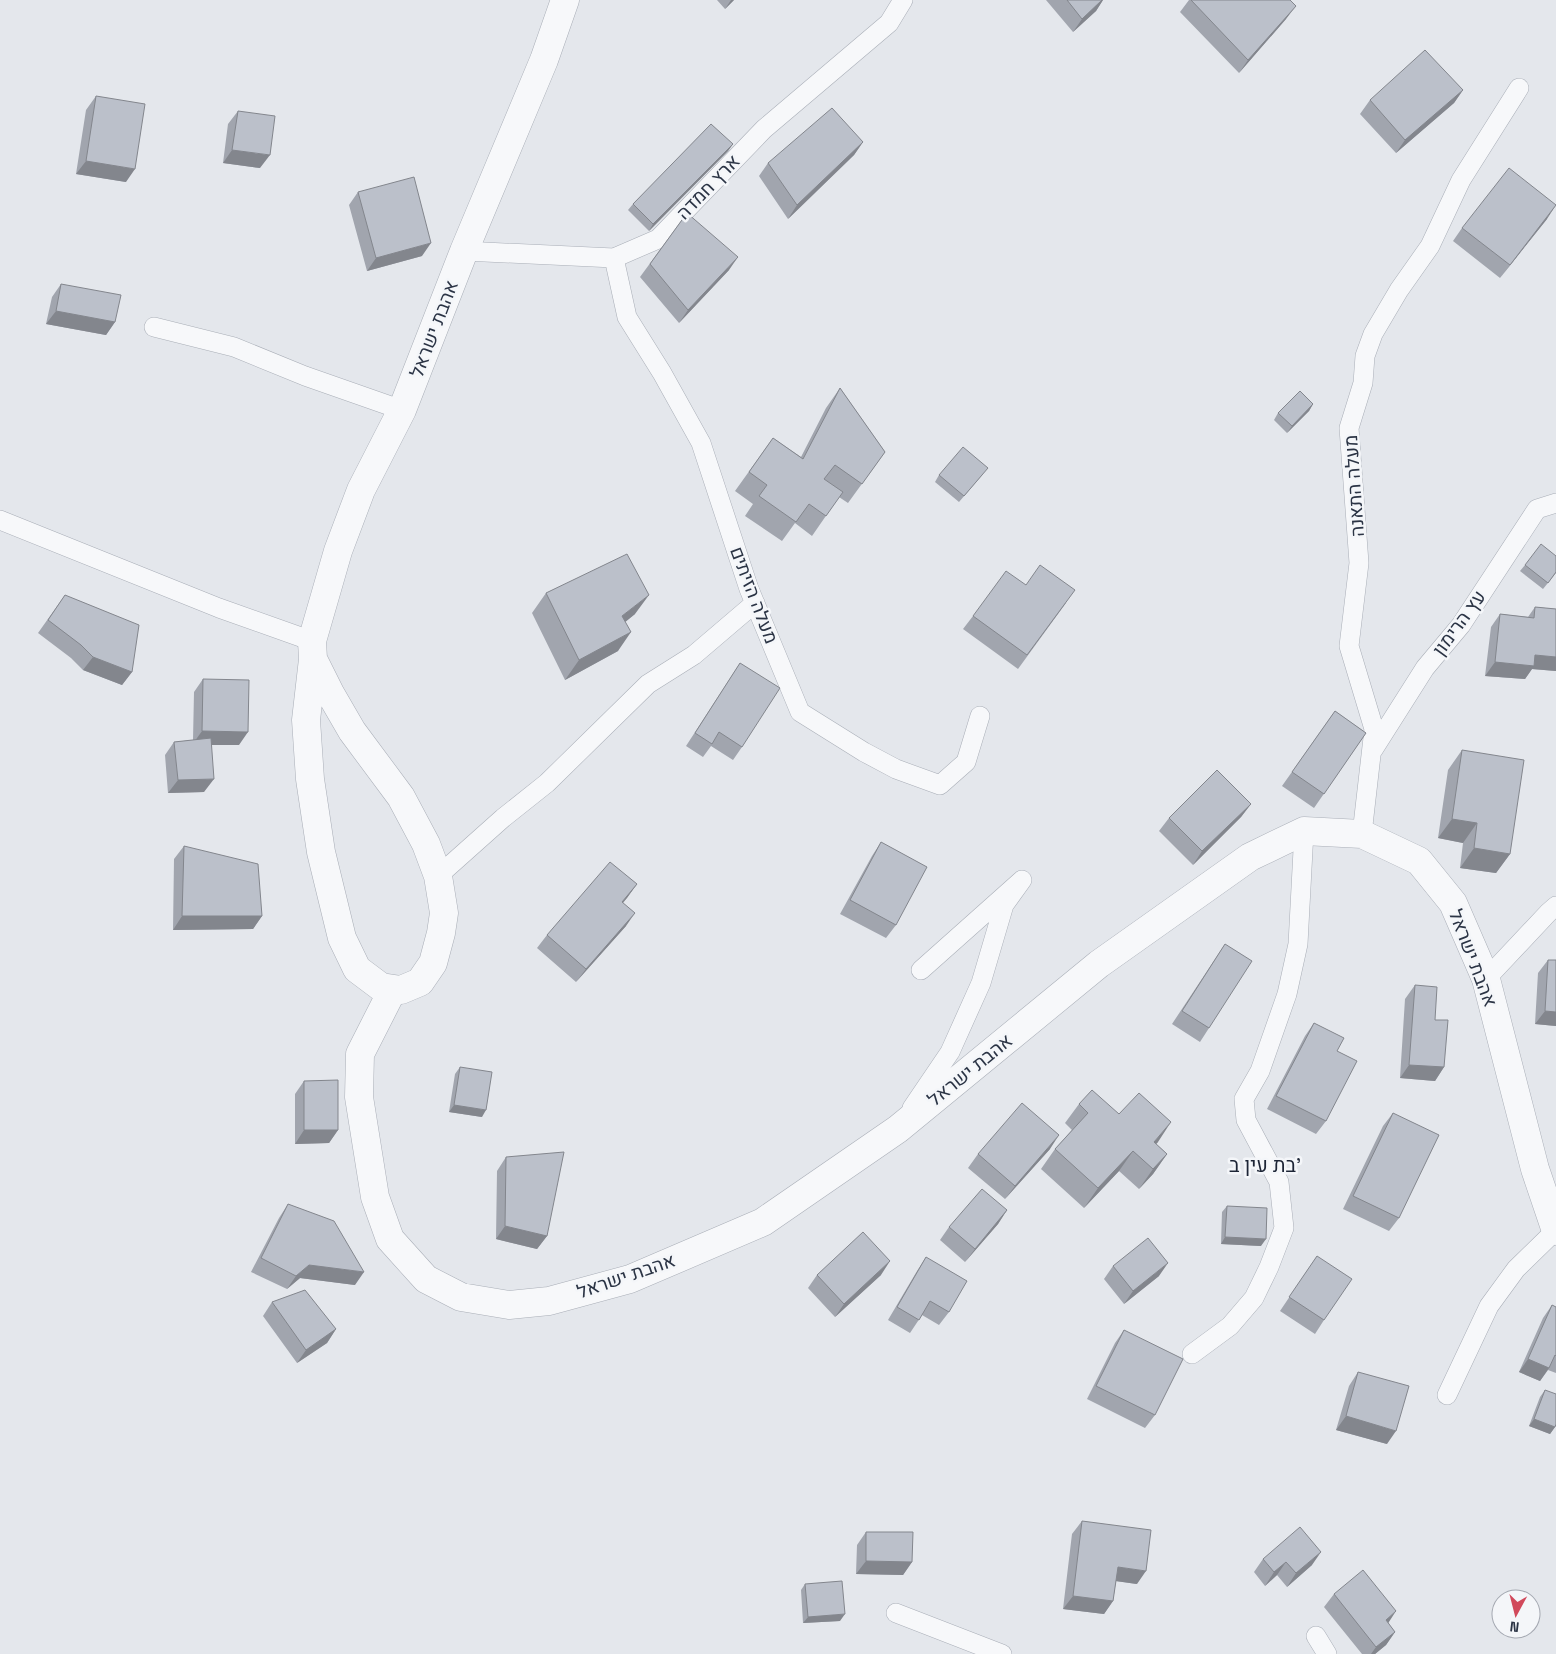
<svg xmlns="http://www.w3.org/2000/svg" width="1556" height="1654" viewBox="0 0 1556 1654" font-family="'Space Grotesk',Heebo,sans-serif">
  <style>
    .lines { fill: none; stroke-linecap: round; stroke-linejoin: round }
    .service-casing { stroke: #a9aeb7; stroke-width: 20 }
    .minor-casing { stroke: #a9aeb7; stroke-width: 29 }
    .service { stroke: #f7f8fa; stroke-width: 19 }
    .minor { stroke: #f7f8fa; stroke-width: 28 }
    .wall { fill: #a1a5ae }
    .shaded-wall { fill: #83868d }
    .building { fill: #bbc0ca; stroke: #83868d }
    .labels { text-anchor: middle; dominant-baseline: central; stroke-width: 5; stroke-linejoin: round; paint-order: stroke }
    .street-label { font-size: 19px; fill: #2b3445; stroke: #f4f6f9 }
    .neighbourhood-label { font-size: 20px; fill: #1d2536; stroke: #f4f6f9 }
  </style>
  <rect width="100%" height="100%" fill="#e4e7ec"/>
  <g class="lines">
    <defs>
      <path id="service" d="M464 251 614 258 658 239 764 129 889 23 903 0
        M614 258 627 317 662 373 701 443 749 589 800 712 864 752 896 769 940 785 966 762 980 716
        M154 327 234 347 305 376 402 410
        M0 520 219 608 312 641
        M1373 750 1425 668 1461 625 1537 509 1556 503
        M1362 834 1374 729 1349 646 1359 563 1349 428 1363 383 1365 356 1373 334 1399 290 1430 246 1461 180 1519 88
        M438 876 503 818 547 783 648 684 694 655 755 603
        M1486 979 1548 913 1556 906
        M912 1108 950 1052 981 983 1004 905 1022 880 921 970
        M1192 1354 1230 1326 1254 1298 1269 1267 1284 1228 1279 1182 1246 1120 1244 1099 1260 1071 1287 994 1298 944 1304 831
        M1447 1395 1489 1306 1516 1269 1556 1230
        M896 1613 1002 1654
        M1316 1636 1327 1654"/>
      <path id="minor" d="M313 659 330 693 352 731 401 797 426 844 438 876 444 913 441 933 433 963 420 982 401 990 381 987 357 969 342 938 321 852 310 779 306 720 313 659 312 641 338 551 361 490 402 410 464 251 544 60 565 0
        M393 989 360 1054 359 1097 375 1197 390 1239 426 1279 461 1297 509 1305 549 1301 630 1279 763 1222 898 1129 1099 964 1250 857 1304 831 1362 834 1419 861 1453 903 1486 979 1535 1169 1556 1231"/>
    </defs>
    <use href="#service" class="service-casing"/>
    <use href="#minor" class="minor-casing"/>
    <use href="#service" class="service"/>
    <use href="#minor" class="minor"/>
  </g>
  <path class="wall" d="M717 0H734L725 9Z
    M1046 0H1103L1096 11 1073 32Z
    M1189 0H1290L1286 19 1239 73 1180 12Z
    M1463 90 1454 103 1396 153 1360 114 1370 100Z
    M96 96 126 182 76 174 86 110Z
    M238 111 260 168 223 163 228 124Z
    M863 142 854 155 788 219 759 176 768 163Z
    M733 144 728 151 649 231 628 210 633 204Z
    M358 192 422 256 367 271 349 205Z
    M687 213 729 270 679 323 640 277Z
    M1547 219 1500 278 1453 241 1462 228Z
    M61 284 115 322 106 335 46 324 52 297Z
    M840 388 885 452 848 503 839 497 812 536 795 523 782 541 745 516 753 504 735 491 773 438 801 457 826 408Z
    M1313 404 1309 411 1287 433 1274 420 1278 413Z
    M983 474 959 502 935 482 939 475Z
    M1556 556V573L1543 589 1520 571 1525 565Z
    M1026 585 1066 603 1018 669 963 629 973 616Z
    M546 593 635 614 625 622 618 651 565 680 532 613Z
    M65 595 132 672 122 685 83 670 71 658 38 633Z
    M1535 607 1556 609V671L1532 669 1525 679 1485 676 1491 627 1500 614 1528 617Z
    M740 663 742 747 733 760 711 746 703 757 686 746Z
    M203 679 239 745H212L204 792 168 793 165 755 174 742 193 740 194 692Z
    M1335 711 1366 733 1314 808 1282 786Z
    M1462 750 1510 854 1496 873 1460 868 1463 843 1438 838 1448 770Z
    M1251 804 1241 817 1193 865 1159 831 1169 818Z
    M881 842 896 925 886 938 840 914 872 856Z
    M184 846 262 916 253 929 173 930 174 859Z
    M637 884 623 903 626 926 576 982 537 948 547 935Z
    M1225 944 1209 1028 1200 1042 1172 1024Z
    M1548 960 1556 1026 1535 1024 1538 973Z
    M1415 985 1444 1067 1435 1081 1400 1078 1405 999Z
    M1314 1023 1337 1051 1326 1121 1316 1134 1267 1109 1305 1036Z
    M460 1067 482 1117 449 1112 455 1074Z
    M304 1081 338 1130 329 1143 295 1144V1094Z
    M1079 1104 1119 1114 1158 1142 1156 1144 1167 1154 1153 1174 1139 1189 1119 1171 1084 1208 1041 1169 1055 1149 1072 1130 1065 1123Z
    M1393 1113 1399 1218 1389 1231 1343 1209 1383 1126Z
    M1050 1149 1005 1199 968 1168 978 1154Z
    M506 1157 547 1236 537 1249 496 1239 497 1171Z
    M288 1204 355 1285 300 1278 287 1289 251 1272 279 1218Z
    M1227 1206 1261 1246 1221 1244 1222 1212Z
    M1007 1210 998 1224 965 1262 940 1240 949 1227Z
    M1317 1256 1324 1320 1315 1334 1280 1311Z
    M926 1257 949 1312 939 1325 922 1315 910 1333 888 1320 917 1271Z
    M1113 1266 1159 1276 1124 1304 1104 1279Z
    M817 1275H881L835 1317 808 1288Z
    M272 1302 336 1329 327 1343 297 1363 263 1316Z
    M1552 1305 1556 1307V1373L1548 1370 1540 1381 1519 1372 1543 1318Z
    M1124 1330 1155 1415 1145 1428 1087 1399 1115 1343Z
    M1358 1372 1387 1444 1336 1430 1349 1386Z
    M1545 1390 1555 1427 1550 1434 1529 1426 1540 1397Z
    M1082 1521 1137 1584 1116 1581 1113 1601 1104 1614 1063 1609 1072 1534Z
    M866 1532 912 1562 903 1575 856 1574 857 1545Z
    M1263 1559 1312 1565 1287 1587 1277 1575 1265 1586 1254 1572Z
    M805 1584 840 1621 803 1623 801 1590Z
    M1334 1594 1388 1623 1395 1632 1386 1645 1375 1654H1362L1324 1607Z"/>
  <path class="shaded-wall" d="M731 0H734L725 9Z
    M1102 0H1103L1096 11 1073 32 1082 19Z
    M1296 6 1286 19 1239 73 1248 60Z
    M1463 90 1454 103 1396 153 1405 140Z
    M863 142 854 155 788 219 797 205Z
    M733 144 728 151 649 231 653 224Z
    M232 150 270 155 260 168 223 163Z
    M86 161 135 169 126 182 76 174Z
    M1556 205 1547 219 1500 278 1510 265Z
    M431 243 422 256 367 271 376 258Z
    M738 257 729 270 679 323 688 310Z
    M56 311 115 322 106 335 46 324Z
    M1313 404 1309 411 1287 433 1292 426Z
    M649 595 635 614 608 636 622 616Z
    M631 632 618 651 565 680 579 660Z
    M1535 655 1556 657V671L1532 669 1525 679 1485 676 1495 662Z
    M93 657 132 672 122 685 83 670Z
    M202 731 248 732 239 745H192Z
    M214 779 204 792 168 793 178 780Z
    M1251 804 1241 817 1193 865 1202 851Z
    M1452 819 1477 823 1463 843 1438 838Z
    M1474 848 1510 854 1496 873 1460 868Z
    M637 884 627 898 612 915 622 902Z
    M635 913 626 926 576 982 586 969Z
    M182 916H262L253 929 173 930Z
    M1545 1011 1556 1012V1026L1535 1024Z
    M1409 1065 1444 1067 1435 1081 1400 1078Z
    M454 1105 486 1110 482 1117 449 1112Z
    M1171 1122 1158 1142 1142 1159 1154 1142Z
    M304 1130H338L329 1143 295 1144Z
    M1059 1135 1050 1149 1005 1199 1015 1186Z
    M1133 1151 1119 1171 1084 1208 1098 1188Z
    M1167 1154 1153 1174 1139 1189 1153 1169Z
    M1007 1210 998 1224 965 1262 975 1249Z
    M505 1226 547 1236 537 1249 496 1239Z
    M1225 1237 1266 1239 1261 1246 1221 1244Z
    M890 1261 881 1275 835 1317 844 1304Z
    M1168 1263 1159 1276 1124 1304 1133 1291Z
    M309 1265 364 1272 355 1285 300 1278 287 1289 296 1276Z
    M336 1329 327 1343 297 1363 306 1350Z
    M1528 1359 1549 1368 1540 1381 1519 1372Z
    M1346 1416 1396 1431 1387 1444 1336 1430Z
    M1534 1419 1555 1427 1550 1434 1529 1426Z
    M1321 1552 1312 1565 1287 1587 1296 1573Z
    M866 1561 912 1562 903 1575 856 1574Z
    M1286 1562 1277 1575 1265 1586 1274 1572Z
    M1118 1567 1146 1571 1137 1584 1108 1580Z
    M1073 1596 1113 1601 1104 1614 1063 1609Z
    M1396 1611 1387 1625 1386 1620Z
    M845 1614 840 1621 803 1623 808 1617Z
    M1395 1632 1386 1645 1375 1654H1371L1376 1647Z"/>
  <path class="building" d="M1067 0H1102L1082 19Z
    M1191 0H1290L1296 6 1248 60Z
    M1425 50 1463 90 1405 140 1370 100Z
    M96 96 145 104 135 169 86 161Z
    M832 108 863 142 797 205 768 163Z
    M238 111 275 116 270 155 232 150Z
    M711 124 733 144 653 224 633 204Z
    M1509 168 1556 205 1510 265 1462 228Z
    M414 177 431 243 376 258 358 192Z
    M687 213 738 257 688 310 650 264Z
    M61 284 121 295 115 322 56 311Z
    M840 388 885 452 862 484 835 465 824 479 843 492 826 516 809 504 796 522 759 496 767 485 749 472 773 438 803 459Z
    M1300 391 1313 404 1292 426 1278 413Z
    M963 447 988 468 964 496 939 475Z
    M1541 544 1556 556V572L1548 583 1525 565Z
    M627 554 649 595 622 616 631 632 579 660 546 593Z
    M1040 565 1075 590 1027 655 973 616 1006 571 1026 585Z
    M65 595 139 625 132 672 93 657 81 645 48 620Z
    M1535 607 1556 609V657L1535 655 1534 666 1495 662 1500 614 1534 618Z
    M740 663 780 688 742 747 719 732 712 744 695 733Z
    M203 679 249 680 248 732 202 731Z
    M1335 711 1366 733 1324 794 1292 772Z
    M211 738 214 779 178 780 174 742Z
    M1462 750 1524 760 1510 854 1474 848 1477 823 1452 819Z
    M1217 770 1251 804 1202 851 1169 818Z
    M881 842 927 867 896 925 850 900Z
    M184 846 258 864 262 916H182Z
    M610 862 637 884 622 902 635 913 586 969 547 935Z
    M1225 944 1252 961 1209 1028 1182 1011Z
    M1548 960H1556V1012L1545 1011Z
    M1415 985 1437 987 1435 1020H1448L1444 1067 1409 1065Z
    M1314 1023 1344 1038 1337 1051 1357 1061 1326 1121 1276 1096Z
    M460 1067 492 1072 486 1110 454 1105Z
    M338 1080V1130H304V1081Z
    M1092 1090 1119 1114 1139 1093 1171 1122 1154 1142 1167 1154 1153 1169 1133 1151 1098 1188 1055 1149 1088 1113 1079 1104Z
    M1022 1103 1059 1135 1015 1186 978 1154Z
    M1393 1113 1439 1135 1399 1218 1353 1196Z
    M564 1152 547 1236 505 1226 506 1157Z
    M982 1189 1007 1210 975 1249 949 1227Z
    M288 1204 334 1221 364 1272 309 1265 296 1276 261 1258Z
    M1227 1206 1267 1208 1266 1239 1225 1237Z
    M863 1232 890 1261 844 1304 817 1275Z
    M1148 1238 1168 1263 1133 1291 1113 1266Z
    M1317 1256 1352 1279 1324 1320 1289 1297Z
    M926 1257 967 1281 949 1312 930 1301 919 1320 897 1307Z
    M305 1290 336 1329 306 1350 272 1302Z
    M1552 1305 1556 1307V1356L1555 1355 1549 1368 1528 1359Z
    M1124 1330 1183 1359 1155 1415 1096 1386Z
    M1358 1372 1409 1386 1396 1431 1346 1416Z
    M1545 1390 1556 1394V1424L1555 1427 1534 1419Z
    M1082 1521 1151 1530 1146 1571 1118 1567 1113 1601 1073 1596Z
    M1300 1527 1321 1552 1296 1573 1286 1562 1274 1572 1263 1559Z
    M866 1532H913L912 1562 866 1561Z
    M1363 1570 1396 1611 1386 1620 1395 1632 1376 1647 1334 1594Z
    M842 1581 845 1614 808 1617 805 1584Z"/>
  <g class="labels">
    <g class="street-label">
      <text transform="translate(708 187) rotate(-46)">ארץ חמדה</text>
      <text transform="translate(434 329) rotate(-69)">אהבת ישראל</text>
      <text transform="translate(1354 486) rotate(-94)">מעלה התאנה</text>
      <text transform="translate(754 595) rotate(69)">מעלה הזיתים</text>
      <text transform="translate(1459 623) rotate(-54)">עץ הרימון</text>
      <text transform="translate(1473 958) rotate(69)">אהבת ישראל</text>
      <text transform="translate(970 1070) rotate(-39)">אהבת ישראל</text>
      <text transform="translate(626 1276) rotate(-19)">אהבת ישראל</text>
    </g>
    <g class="neighbourhood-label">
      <text x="1265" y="1165">בת עין ב'</text>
    </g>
  </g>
  <g transform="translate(1516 1614) rotate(187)"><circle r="24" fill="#f4f6f9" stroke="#a4a8b1"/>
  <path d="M0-4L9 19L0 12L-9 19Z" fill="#d1495b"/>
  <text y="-8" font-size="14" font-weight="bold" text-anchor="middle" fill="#2b3445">N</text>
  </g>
</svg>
